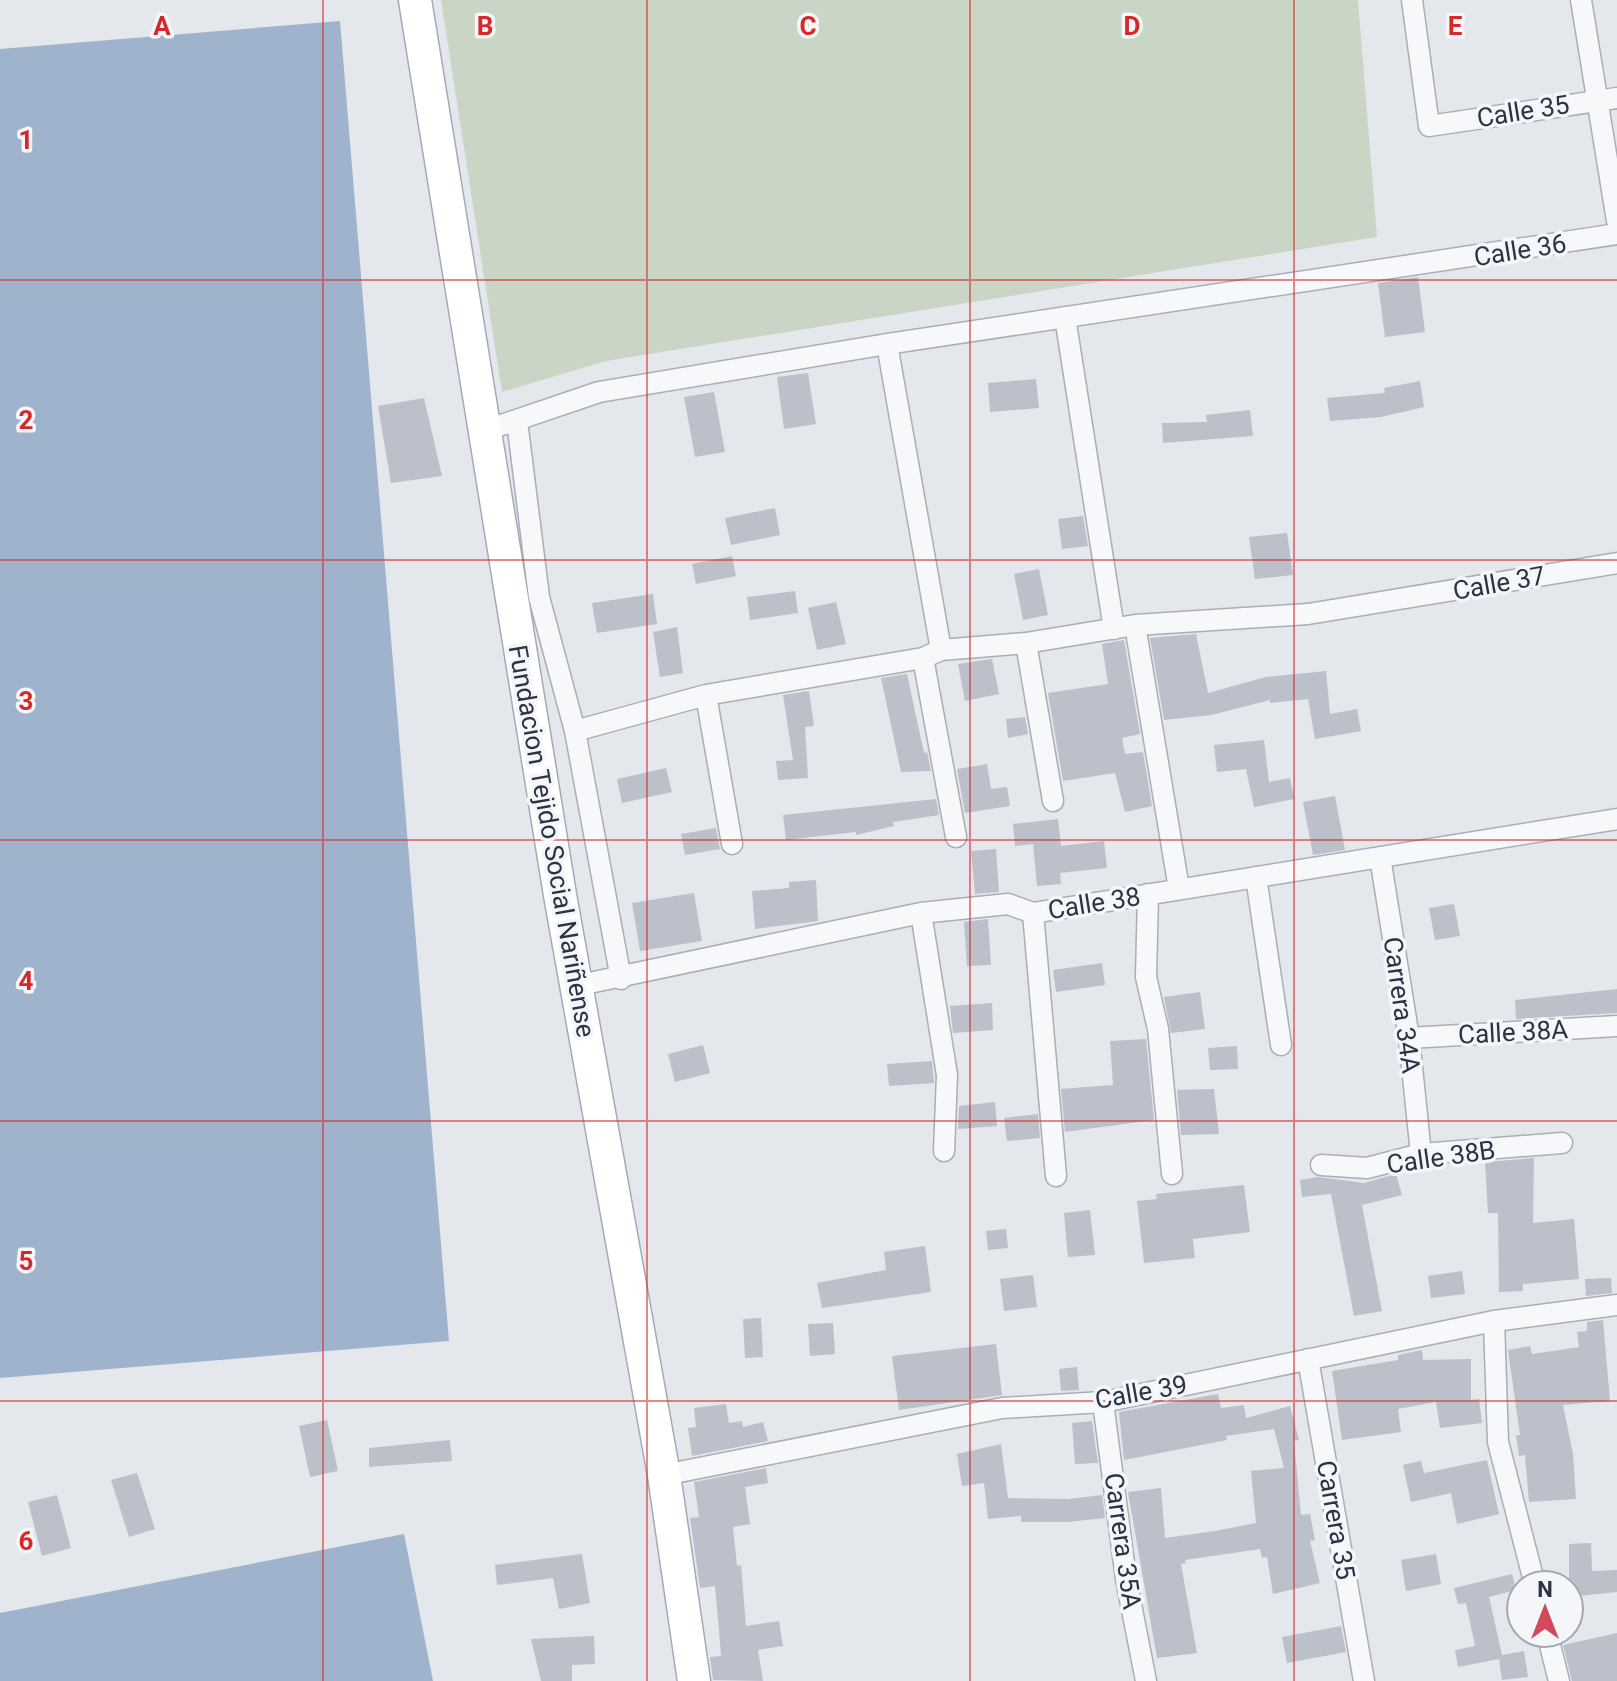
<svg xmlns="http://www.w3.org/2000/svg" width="1617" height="1681" viewBox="0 0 1617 1681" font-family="Roboto,sans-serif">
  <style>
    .green { fill: #c9d6c5 }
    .water { fill: #9fb4cc }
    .building { fill: #bbc0ca }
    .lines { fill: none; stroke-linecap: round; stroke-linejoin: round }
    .minor-casing { stroke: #a9aeb7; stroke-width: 23 }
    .primary-casing { stroke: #a3abb8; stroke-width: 35 }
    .minor { stroke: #f7f8fa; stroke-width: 20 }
    .primary { stroke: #fff; stroke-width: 32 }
    .grid { fill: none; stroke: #d62828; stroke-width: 2; stroke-opacity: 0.55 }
    .labels { text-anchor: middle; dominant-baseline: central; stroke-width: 7; stroke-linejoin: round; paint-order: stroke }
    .street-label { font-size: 26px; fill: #2b3445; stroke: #f4f6f9 }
    .grid-label { font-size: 26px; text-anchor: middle; font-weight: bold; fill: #d62828; stroke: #f4f6f9; stroke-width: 7; stroke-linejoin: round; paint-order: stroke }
  </style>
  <rect width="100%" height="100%" fill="#e4e7ec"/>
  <path class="green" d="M441 0H1358L1377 237 606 361 502 392Z"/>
  <path class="water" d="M340 21 449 1341 0 1378V49Z
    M404 1534 433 1681H0V1613Z"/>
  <path class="building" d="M1418 277 1425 332 1385 337 1378 283Z
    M808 373 816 424 784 429 777 377Z
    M1036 379 1039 408 990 412 988 383Z
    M1420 381 1424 407 1381 417 1330 421 1327 398 1385 393 1384 388Z
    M714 392 725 452 695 457 684 397Z
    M424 398 442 476 391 483 378 406Z
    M1250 410 1253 436 1163 443 1162 423 1207 422 1206 415Z
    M775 508 780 535 731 545 725 518Z
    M1083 516 1088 546 1062 549 1058 519Z
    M1287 533 1293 575 1255 579 1249 537Z
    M732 556 736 576 696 584 692 564Z
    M1039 569 1048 615 1023 620 1014 574Z
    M795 591 798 613 750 620 747 597Z
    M653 594 657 624 597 633 592 603Z
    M836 602 846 644 817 650 808 608Z
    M677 627 683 673 660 677 653 632Z
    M1196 634 1208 693 1266 677 1326 671 1330 714 1357 709 1361 731 1315 739 1308 699 1270 703V700L1211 715 1164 720 1150 638Z
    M1124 640 1140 734 1122 738 1125 754 1143 752 1152 806 1125 812 1115 773 1063 781 1048 693 1108 684 1102 644Z
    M992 659 999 694 965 701 958 664Z
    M907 674 924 753 927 752 931 771 901 772 881 678Z
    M809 691 814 726 805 727 808 778 778 780 776 761 793 760 783 695Z
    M1025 717 1028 734 1008 738 1006 719Z
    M1264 740 1269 782 1290 778 1294 799 1254 807 1246 769 1217 772 1214 745Z
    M987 764 991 789 1007 787 1010 806 965 813 957 769Z
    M666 768 672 792 622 803 617 779Z
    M1335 796 1345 850 1313 855 1303 802Z
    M936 799 939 815 893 822 894 826 856 835V832L786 840 783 815Z
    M1058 819 1061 846 1104 841 1107 868 1060 873 1061 884 1037 886 1033 844 1015 846 1013 824Z
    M716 828 720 849 685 855 681 834Z
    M996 849 999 892 975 894 971 851Z
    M816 880 818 921 755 929 752 891 789 888V882Z
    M694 893 702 941 640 951 632 903Z
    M1454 904 1460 936 1435 940 1429 908Z
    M988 919 991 965 967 966 964 922Z
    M1102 963 1105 985 1056 992 1053 970Z
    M1617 989V1013L1516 1019 1515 1000Z
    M1200 992 1205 1029 1171 1033 1164 997Z
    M992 1003 993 1030 953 1033 950 1006Z
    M1146 1039 1154 1120 1065 1132 1061 1089 1113 1085 1110 1041Z
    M703 1045 710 1073 675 1082 668 1054Z
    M1237 1046 1238 1069 1210 1070 1208 1048Z
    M932 1061 934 1083 889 1086 887 1064Z
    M1214 1089 1219 1134 1181 1135 1177 1090Z
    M995 1102 997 1126 958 1129 959 1106Z
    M1038 1114 1040 1138 1007 1141 1004 1118Z
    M1534 1158 1533 1223 1574 1219 1579 1279 1523 1284V1291L1499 1292 1498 1213H1488L1485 1162Z
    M1396 1174 1402 1195 1362 1205 1382 1311 1354 1316 1331 1194 1302 1197 1300 1180 1318 1177 1364 1183Z
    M1244 1185 1250 1232 1193 1239 1195 1258 1144 1263 1137 1201 1157 1199 1156 1194Z
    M1090 1210 1095 1255 1068 1257 1064 1213Z
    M1006 1229 1008 1248 988 1250 986 1231Z
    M925 1246 931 1292 822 1308 817 1283 886 1270 884 1252Z
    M1462 1271 1465 1294 1431 1298 1428 1276Z
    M1033 1275 1037 1307 1004 1311 1000 1279Z
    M1611 1278 1612 1293 1586 1296 1585 1279Z
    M761 1318 763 1357 745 1358 743 1319Z
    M1603 1320 1610 1401 1563 1405 1573 1454 1576 1499 1529 1502 1525 1455 1519 1456 1516 1435H1520L1508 1350 1530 1346 1532 1354 1579 1347 1577 1332 1587 1331V1322Z
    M833 1323 835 1354 810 1356 808 1324Z
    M996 1344 1002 1395 899 1410 892 1356Z
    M1422 1350 1423 1360 1471 1359V1400L1479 1399 1482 1423 1440 1428 1436 1402 1398 1409 1401 1432 1342 1440 1332 1371 1398 1360V1355Z
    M1077 1367 1079 1390 1061 1391 1059 1369Z
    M1218 1394 1221 1408 1244 1405 1246 1418 1290 1406 1299 1440 1294 1441 1301 1515 1310 1514 1315 1540 1310 1541 1320 1583 1273 1594 1267 1557 1262 1558 1260 1549 1185 1560 1186 1563 1181 1564 1197 1653 1157 1658 1128 1492 1161 1488 1165 1538 1215 1531 1256 1523 1251 1471 1284 1468 1274 1429 1226 1436 1227 1440 1124 1460 1119 1412Z
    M726 1404 729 1423 742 1421 743 1427 763 1422 768 1441 692 1456 688 1428 696 1427 694 1408Z
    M327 1420 338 1471 310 1477 299 1426Z
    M1092 1421 1098 1463 1075 1464 1072 1423Z
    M450 1440 452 1461 369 1467V1448Z
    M1001 1444 1008 1498 1069 1499 1102 1495 1105 1518 1068 1522H1021V1516L988 1519 984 1483 962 1486 957 1454Z
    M1487 1460 1499 1514 1457 1524 1451 1493 1411 1502 1403 1465 1421 1461 1424 1473Z
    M766 1468 768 1483 745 1487 750 1524 733 1527 737 1566 741 1565 746 1626 779 1621 783 1646 758 1650 763 1681 713 1680 710 1657 721 1656 719 1630 715 1586 700 1588 690 1518 699 1517 694 1482Z
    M137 1473 155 1529 129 1537 111 1480Z
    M57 1495 71 1548 42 1556 28 1502Z
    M1591 1543 1592 1571 1617 1570V1592L1569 1597V1544Z
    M582 1554 590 1603 559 1609 553 1578 497 1585 495 1565Z
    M1436 1554 1441 1584 1406 1591 1401 1560Z
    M1512 1574 1516 1590 1489 1597 1502 1655 1524 1651 1528 1677 1502 1680 1499 1659 1458 1667 1455 1650 1475 1646 1466 1603 1458 1604 1454 1588Z
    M1341 1626 1346 1652 1287 1663 1282 1637Z
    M1617 1633V1681H1572L1563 1645Z
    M594 1636 595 1664 572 1665V1681H541L531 1639Z"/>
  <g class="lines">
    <defs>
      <path id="minor" d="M1412 0 1429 126 1617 98
        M1581 0 1617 221
        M1065 317 1114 629
        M887 344 941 650
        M517 421 539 597 575 731 621 979
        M484 431 599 392 887 344 1617 234
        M1135 625 1179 889
        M1026 643 1053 801
        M923 658 956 837
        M706 695 732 844
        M575 731 706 695 923 658 941 650 1026 643 1135 625 1308 614 1617 563
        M1380 857 1409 1038 1421 1154
        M1256 877 1281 1045
        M1148 894 1146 977 1158 1029 1172 1174
        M921 913 947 1075 944 1151
        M1033 913 1056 1176
        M575 986 921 913 1008 904 1033 913 1617 819
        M1409 1038 1617 1026
        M1321 1165 1367 1168 1421 1154 1562 1143
        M1494 1321 1498 1442 1535 1585
        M1308 1359 1364 1681
        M1103 1402 1126 1579 1146 1681
        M664 1475 1002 1408 1103 1402 1494 1321 1617 1305
        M1547 1633 1559 1681"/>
      <path id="primary" d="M415 0 560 895 664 1475 694 1681"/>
    </defs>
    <use href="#minor" class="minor-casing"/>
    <use href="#primary" class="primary-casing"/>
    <use href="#minor" class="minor"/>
    <use href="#primary" class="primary"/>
  </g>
  <path class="grid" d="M323 0V1681M647 0V1681M970 0V1681M1294 0V1681M0 280H1617M0 560H1617M0 840H1617M0 1121H1617M0 1401H1617"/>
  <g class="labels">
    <g class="street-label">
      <text transform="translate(1523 111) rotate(-9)">Calle 35</text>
      <text transform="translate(1520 250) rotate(-9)">Calle 36</text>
      <text transform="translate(1499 583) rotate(-10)">Calle 37</text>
      <text transform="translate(552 841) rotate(80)">Fundacion Tejido Social Nariñense</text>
      <text transform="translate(1094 903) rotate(-9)">Calle 38</text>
      <text transform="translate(1402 1005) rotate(82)">Carrera 34A</text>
      <text transform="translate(1513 1032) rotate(-3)">Calle 38A</text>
      <text transform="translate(1441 1157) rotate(-8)">Calle 38B</text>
      <text transform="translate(1141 1392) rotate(-10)">Calle 39</text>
      <text transform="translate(1336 1520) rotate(80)">Carrera 35</text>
      <text transform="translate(1123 1541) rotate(82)">Carrera 35A</text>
    </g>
  </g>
  <g class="grid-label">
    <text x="162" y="35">A</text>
    <text x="485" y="35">B</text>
    <text x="808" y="35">C</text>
    <text x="1132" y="35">D</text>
    <text x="1455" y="35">E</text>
    <text x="26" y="149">1</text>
    <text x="26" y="429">2</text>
    <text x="26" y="710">3</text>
    <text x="26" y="990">4</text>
    <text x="26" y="1270">5</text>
    <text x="26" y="1550">6</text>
  </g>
  <g transform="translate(1545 1609)"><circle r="38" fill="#f4f6f9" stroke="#a4a8b1" stroke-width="2"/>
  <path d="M0-6L14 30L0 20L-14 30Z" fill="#d1495b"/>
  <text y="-12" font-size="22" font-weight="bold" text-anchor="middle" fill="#2b3445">N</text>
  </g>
</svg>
